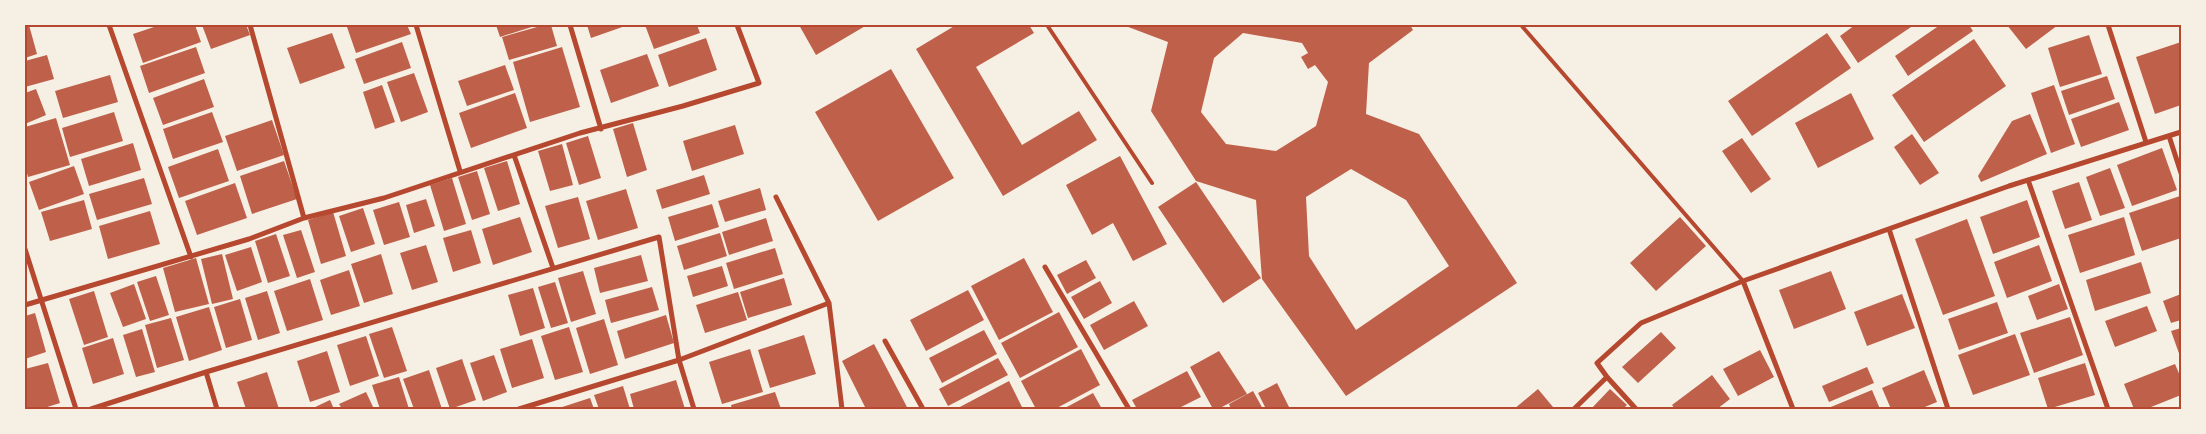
<svg xmlns="http://www.w3.org/2000/svg" width="2206" height="434" viewBox="0 0 2206 434" font-family="Figtree,sans-serif">
  <style>
    .building { fill: #bf614a; fill-rule: evenodd }
    .lines { fill: none; stroke-linecap: round; stroke-linejoin: round }
    .service { stroke: #b5482f; stroke-width: 4 }
    .minor { stroke: #b5482f; stroke-width: 5 }
    .neatline { fill: none; stroke: #b5482f; stroke-width: 2 }
  </style>
  <rect width="100%" height="100%" fill="#f6efe4"/>
  <path class="building" d="M25 25H29L37 54 25 58Z
    M160 25H195L201 42 143 63 133 34Z
    M202 25H246L250 35 211 49Z
    M351 25H407L411 34 356 53 347 27Z
    M496 25H538L500 37Z
    M544 25H551L557 46 509 60 502 37Z
    M587 25H628L591 38Z
    M645 25H697L700 33 654 49Z
    M799 25H867L816 55Z
    M956 25H1029L1034 33 976 67 1022 145 1079 111 1097 140 1003 196 916 49Z
    M1123 25H1410L1413 30 1369 63 1366 114 1419 134 1517 283 1346 396 1262 279 1256 200 1196 181 1151 111 1168 42ZM1243 33 1302 43 1308 53 1301 57 1308 69 1315 65 1328 82 1316 126 1276 151 1226 144 1201 112 1214 58ZM1351 169 1406 200 1449 266 1356 330 1309 256 1306 197Z
    M1855 25H1914L1858 63 1840 36Z
    M1940 25H1969L1973 31 1908 76 1895 56Z
    M2007 25H2058L2026 49Z
    M332 33 345 68 300 84 287 48Z
    M1827 33 1851 68 1752 136 1728 101Z
    M2089 35 2102 74 2060 87 2048 48Z
    M706 38 717 70 669 87 658 55Z
    M1974 39 2006 86 1924 142 1892 95Z
    M402 42 411 68 364 84 355 59Z
    M2181 42V105L2155 114 2136 57Z
    M196 47 205 73 149 93 140 66Z
    M562 47 580 107 530 122 513 62Z
    M647 54 659 86 611 103 600 70Z
    M47 55 54 79 25 87V61Z
    M505 65 514 90 467 106 458 81Z
    M891 69 954 178 878 221 815 112Z
    M414 73 428 112 401 122 387 82Z
    M110 75 118 102 63 118 55 91Z
    M2107 76 2115 99 2069 115 2061 91Z
    M204 79 214 107 163 125 153 98Z
    M382 85 395 122 375 129 363 92Z
    M2054 85 2075 144 2051 153 2031 93Z
    M36 89 46 115 25 124V93Z
    M515 93 527 128 471 148 459 113Z
    M1851 93 1874 139 1818 168 1795 123Z
    M2119 102 2129 130 2081 147 2071 119Z
    M114 112 123 141 70 157 62 128Z
    M212 112 223 142 173 159 163 129Z
    M2030 114 2047 154 1981 182 1978 176 2012 121Z
    M56 118 70 165 28 177 25 166V127Z
    M272 120 284 155 237 171 225 136Z
    M633 123 647 170 627 177 613 129Z
    M735 125 744 154 692 171 683 141Z
    M1912 134 1939 173 1920 185 1894 147Z
    M588 136 601 178 579 185 566 143Z
    M1742 138 1771 179 1751 193 1722 151Z
    M133 143 141 170 89 186 81 159Z
    M562 144 573 185 550 191 538 151Z
    M2162 148 2177 190 2132 206 2117 165Z
    M218 149 229 181 179 198 168 167Z
    M1120 156 1167 244 1133 261 1113 223 1092 235 1066 185Z
    M284 161 297 199 252 214 240 176Z
    M507 161 520 204 498 211 484 168Z
    M74 166 84 194 39 210 29 182Z
    M2110 168 2125 208 2100 216 2086 177Z
    M477 171 490 214 472 220 458 177Z
    M704 175 710 194 662 209 656 190Z
    M144 178 152 204 97 220 89 194Z
    M452 178 466 224 444 231 430 185Z
    M1196 182 1261 278 1223 303 1158 207Z
    M2079 182 2092 220 2065 229 2052 191Z
    M235 183 247 218 197 235 185 201Z
    M760 188 766 210 725 222 718 201Z
    M626 189 638 228 598 240 586 201Z
    M2180 196 2181 238 2142 251 2129 213Z
    M578 197 590 239 558 248 545 206Z
    M426 199 435 226 414 233 406 205Z
    M84 200 92 229 50 241 41 212Z
    M2027 200 2040 237 1993 254 1980 217Z
    M399 202 410 237 384 245 373 210Z
    M712 204 719 227 675 241 668 217Z
    M363 208 375 244 351 252 339 216Z
    M150 211 160 244 108 259 99 226Z
    M333 212 346 256 321 264 308 220Z
    M520 217 532 252 493 265 482 229Z
    M1680 217 1706 246 1656 291 1630 263Z
    M2124 217 2135 255 2080 273 2068 235Z
    M766 218 773 241 729 255 722 232Z
    M1967 219 1995 296 1943 315 1915 239Z
    M301 230 315 272 297 278 283 235Z
    M471 230 481 263 453 272 443 238Z
    M720 233 727 256 684 270 677 246Z
    M276 234 290 276 268 283 255 241Z
    M426 245 438 282 412 290 400 253Z
    M2039 245 2052 281 2007 298 1994 262Z
    M251 247 262 282 237 291 225 255Z
    M775 248 783 274 734 289 726 263Z
    M222 254 233 299 212 304 201 259Z
    M381 254 393 294 364 303 351 264Z
    M641 255 648 281 600 293 594 268Z
    M196 258 209 304 175 312 163 268Z
    M1024 258 1053 312 999 340 971 286Z
    M1086 260 1096 278 1067 294 1057 275Z
    M2141 262 2151 293 2095 311 2086 280Z
    M722 266 728 286 693 297 687 276Z
    M349 270 360 306 331 315 320 280Z
    M583 271 596 314 571 322 558 278Z
    M1831 271 1846 309 1794 329 1779 290Z
    M156 276 169 315 150 321 137 282Z
    M784 278 792 305 748 318 740 292Z
    M310 279 323 320 287 331 274 291Z
    M1100 281 1112 303 1084 319 1071 297Z
    M555 282 568 323 551 328 538 287Z
    M134 284 146 319 123 327 110 293Z
    M2059 284 2068 309 2037 320 2028 296Z
    M652 287 659 310 611 323 605 300Z
    M533 288 545 328 520 336 508 295Z
    M968 290 984 320 926 351 910 320Z
    M94 291 108 337 84 345 69 299Z
    M267 291 280 333 258 340 245 298Z
    M738 292 747 320 705 333 696 305Z
    M1902 294 1915 328 1867 346 1854 312Z
    M2181 294V320L2171 323 2163 301Z
    M240 299 252 340 226 348 214 307Z
    M1134 301 1148 326 1104 350 1090 325Z
    M1997 302 2008 333 1959 350 1948 319Z
    M2147 306 2157 331 2115 347 2105 321Z
    M209 307 222 350 189 361 176 317Z
    M1059 312 1078 347 1020 378 1001 343Z
    M35 313 46 352 25 359V316Z
    M666 315 674 343 625 359 617 331Z
    M2070 317 2083 355 2034 373 2020 333Z
    M171 318 184 360 157 368 145 325Z
    M604 319 618 365 590 374 576 328Z
    M392 327 407 371 384 378 369 334Z
    M569 327 583 372 555 380 541 336Z
    M2181 328V359L2171 331Z
    M142 329 155 372 136 377 123 335Z
    M984 330 997 354 942 383 929 358Z
    M1661 332 1676 348 1638 383 1622 367Z
    M2015 334 2030 375 1973 395 1958 355Z
    M804 335 816 374 770 388 758 350Z
    M366 336 379 376 350 386 337 345Z
    M113 338 124 374 93 384 82 348Z
    M532 339 544 378 512 388 500 349Z
    M874 344 908 409H866L842 361Z
    M750 349 763 392 722 404 709 362Z
    M1081 349 1100 385 1055 409H1036L1021 381Z
    M1760 350 1774 377 1738 396 1723 369Z
    M327 351 340 392 310 402 297 361Z
    M1219 351 1247 394 1218 409H1213L1190 367Z
    M494 355 507 392 483 401 470 363Z
    M998 358 1008 375 948 406 939 389Z
    M462 359 476 400 450 409 436 368Z
    M48 363 60 403 41 409H25V369Z
    M2085 363 2095 395 2048 409 2038 378Z
    M2175 364 2181 378V395L2146 409H2134L2124 384Z
    M1867 367 1874 383 1829 402 1822 386Z
    M429 370 442 409H414L403 379Z
    M1924 370 1937 402 1920 409H1891L1882 388Z
    M1187 371 1201 397 1177 409H1137L1132 400Z
    M267 372 279 409H246L237 382Z
    M1712 375 1730 399 1717 409H1675L1672 405Z
    M399 377 409 409H380L372 385Z
    M676 380 685 409H634L630 394Z
    M1009 381 1023 409H956Z
    M1277 383 1290 409H1266L1258 393Z
    M623 386 630 409H599L594 395Z
    M1538 389 1553 407 1551 409H1514Z
    M1610 389 1627 405 1623 409H1591Z
    M1872 390 1880 409H1826Z
    M1253 391 1263 409H1231L1229 404Z
    M366 392 374 409H342L339 404Z
    M775 392 781 409H732L731 405Z
    M1093 393 1102 409H1063Z
    M590 398 594 409H556Z
    M330 400 334 409H311Z"/>
  <g class="lines">
    <path class="service" d="M1047 25 1152 183
      M1521 25 1743 281"/>
    <path class="minor" d="M109 25 191 257
      M250 25 304 218
      M416 25 460 171
      M570 25 601 129
      M2108 25 2146 142
      M2169 136 2181 173
      M514 155 553 268
      M2028 180 2108 409
      M776 197 829 303 842 409
      M1889 229 1948 409
      M25 249 76 409
      M1045 267 1129 409
      M1743 281 1793 409
      M25 305 249 239 304 218 384 198 580 133 683 106 759 83 737 25
      M885 341 923 409
      M206 372 217 409
      M1607 377 1636 409
      M91 409 206 372 659 237 679 360 694 409
      M519 409 679 360 829 303
      M1574 409 1607 377 1597 363 1641 323 1743 281 2009 186 2181 132"/>
  </g>
  <rect width="2206" height="434" fill="none" stroke="#f6efe4" stroke-width="52"/>
  <rect x="26" y="26" width="2154" height="382" class="neatline"/>
</svg>
